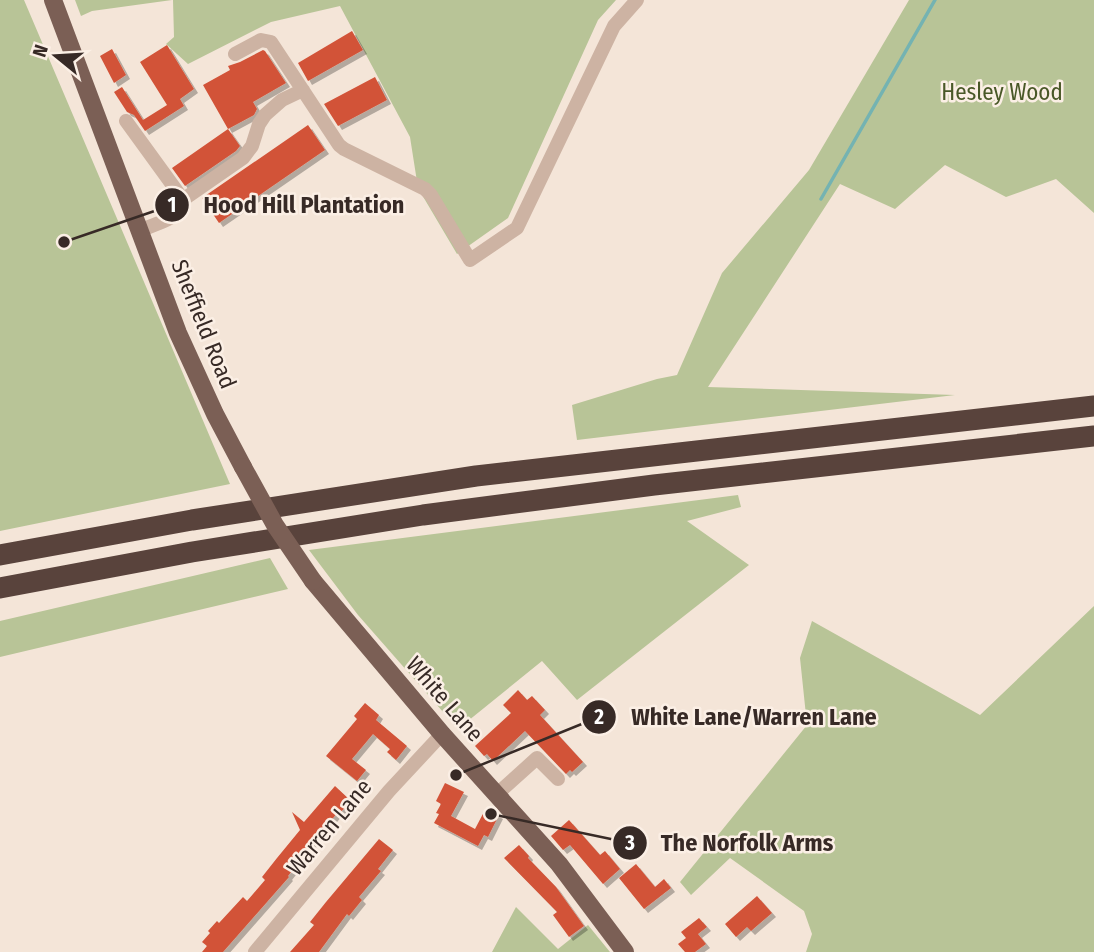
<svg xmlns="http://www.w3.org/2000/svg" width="1094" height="952" viewBox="0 0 1094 952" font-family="'Fira Sans Condensed',sans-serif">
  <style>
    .green { fill: #b8c497 }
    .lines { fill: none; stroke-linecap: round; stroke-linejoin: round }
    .stream { stroke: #74b3b2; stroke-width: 3.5 }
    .building { fill: #d25338; filter: url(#shadow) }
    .minor { stroke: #cdb3a3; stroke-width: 14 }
    .major { stroke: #7b5f55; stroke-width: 18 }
    .highway { stroke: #59433c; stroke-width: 21 }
    .major-bridge { stroke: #7b5f55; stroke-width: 18 }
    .labels { text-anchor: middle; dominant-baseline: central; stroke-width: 5; stroke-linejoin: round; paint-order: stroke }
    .park-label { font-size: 23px; fill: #495827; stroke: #fbefe5 }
    .street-label { font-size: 23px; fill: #372a26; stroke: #fbefe5 }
    .leader { fill: none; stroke: #372a26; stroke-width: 2.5 }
    .callout-dot { fill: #372a26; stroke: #fbefe5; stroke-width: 2.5 }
    .mark-label { font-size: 21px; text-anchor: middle; font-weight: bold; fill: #fff }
    .callout-label { font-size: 24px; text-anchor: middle; font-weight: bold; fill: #372a26; stroke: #fbefe5; stroke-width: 5; stroke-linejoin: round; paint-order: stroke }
  </style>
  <defs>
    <filter id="shadow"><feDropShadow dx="4" dy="4" stdDeviation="0" flood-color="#0004"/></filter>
  </defs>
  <rect width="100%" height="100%" fill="#f4e5d8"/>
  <path class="green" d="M0 0H24L230 484 0 531Z
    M75 0H172L92 11 81 16Z
    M173 0H616L598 20 508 218 457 254 418 188 410 137 340 6 271 22 188 64 166 44 174 37Z
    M909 0H1094V213L1056 179 1006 197 945 165 895 209 840 184 708 387 955 395 577 440 572 405 657 379 677 375 722 273 809 170Z
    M738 495 741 507 687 521 749 565 577 700 542 661 458 729 358 615 309 550Z
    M270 558 288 589 0 657V621Z
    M1094 606V952H806L812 934 804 911 730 858 691 895 680 882 807 725 800 658 812 621 980 715Z
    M516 907 558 949 588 925 610 952H492Z"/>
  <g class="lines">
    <path class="stream" d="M821 199 935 0"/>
  </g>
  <path class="building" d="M352 31 363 50 308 81 298 63Z
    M167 45 194 89 180 99 184 106 145 131 134 115 127 112 114 92 122 87 143 120 167 105 140 62Z
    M112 49 126 75 114 83 100 56Z
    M263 50 265 51 286 83 253 102 257 109 254 115 228 129 203 85 230 70 228 66 240 62Z
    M375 77 387 100 338 126 324 104Z
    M308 125 325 150 219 223 202 198Z
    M228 129 240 146 236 151 185 186 172 168Z
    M518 690 527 700 532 696 545 710 540 715 583 762 572 772 570 770 566 774 525 731 493 761 487 754 484 756 475 746 511 713 503 705Z
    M365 703 379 715 376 720 407 746 396 760 387 752 390 749 373 734 352 759 366 770 357 781 326 756 357 719 354 716Z
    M445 783 464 792 451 816 475 829 486 808 499 815 488 837 484 835 478 846 434 823 439 814 436 813 441 804 436 801Z
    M335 786 351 801 339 814 338 812 302 856 303 857 288 876 289 877 223 952H202L207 946 202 942 210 933 208 931 217 921 219 923 243 897 247 901 265 880 262 877 277 858 300 830 292 812 304 822Z
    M569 820 600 855 605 851 620 869 603 884 570 845 563 850 551 836Z
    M379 839 393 850 378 869 381 871 359 897 362 900 349 916 347 914 319 952H290L314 925 310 922 326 902Z
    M519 845 529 856 528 858 556 887 584 926 569 937 553 915 557 912 504 858Z
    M636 864 655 887 664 879 671 888 644 909 619 878Z
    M757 896 772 913 751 931 747 927 736 937 725 924Z
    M699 918 707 927 698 934 706 944 695 952H685L678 944 686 938 681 932Z"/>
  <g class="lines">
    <path class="minor" d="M235 54 261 40 271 42 339 145 344 149 425 189 431 195 470 260 517 228 614 26 637 0
      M126 121 179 194 183 206C175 220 155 224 141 230
      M181 201 243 158 252 146 259 124 265 115 282 100 303 90
      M496 795 537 758 558 779
      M255 952 389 791 442 734"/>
    <path class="major" d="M53 0 178 333 215 414 243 467
      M313 581 442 734 559 864 625 952"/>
    <path class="highway" d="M0 555 192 520 476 476 1094 406
      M0 588 192 552 423 515 654 485 1094 436"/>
    <path class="major-bridge" d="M243 467 275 525 313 581"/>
  </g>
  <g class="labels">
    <g class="park-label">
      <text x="1002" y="92">Hesley Wood</text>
    </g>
    <g class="street-label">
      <text transform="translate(204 324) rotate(68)">Sheffield Road</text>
      <text transform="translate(445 699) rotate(49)">White Lane</text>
      <text transform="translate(329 827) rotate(-50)">Warren Lane</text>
    </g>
  </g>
  <path class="leader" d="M64 242L172 205M456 775L599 717M491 814L630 843"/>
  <g class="callout-dot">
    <circle cx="64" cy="242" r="7"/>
    <circle cx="456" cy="775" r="7"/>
    <circle cx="491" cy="814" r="7"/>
    <circle cx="172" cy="205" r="18"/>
    <circle cx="599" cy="717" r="18"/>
    <circle cx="630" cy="843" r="18"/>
  </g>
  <g class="mark-label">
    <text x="172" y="212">1</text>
    <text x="599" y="724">2</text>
    <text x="630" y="850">3</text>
  </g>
  <g class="callout-label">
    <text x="304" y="213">Hood Hill Plantation</text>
    <text x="754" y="725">White Lane/Warren Lane</text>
    <text x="747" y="851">The Norfolk Arms</text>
  </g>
  <g transform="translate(56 56) rotate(288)" stroke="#fbefe5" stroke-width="5" paint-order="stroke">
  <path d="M0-5L12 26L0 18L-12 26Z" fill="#372a26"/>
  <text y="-10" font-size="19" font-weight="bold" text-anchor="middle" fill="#372a26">N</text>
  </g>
</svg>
